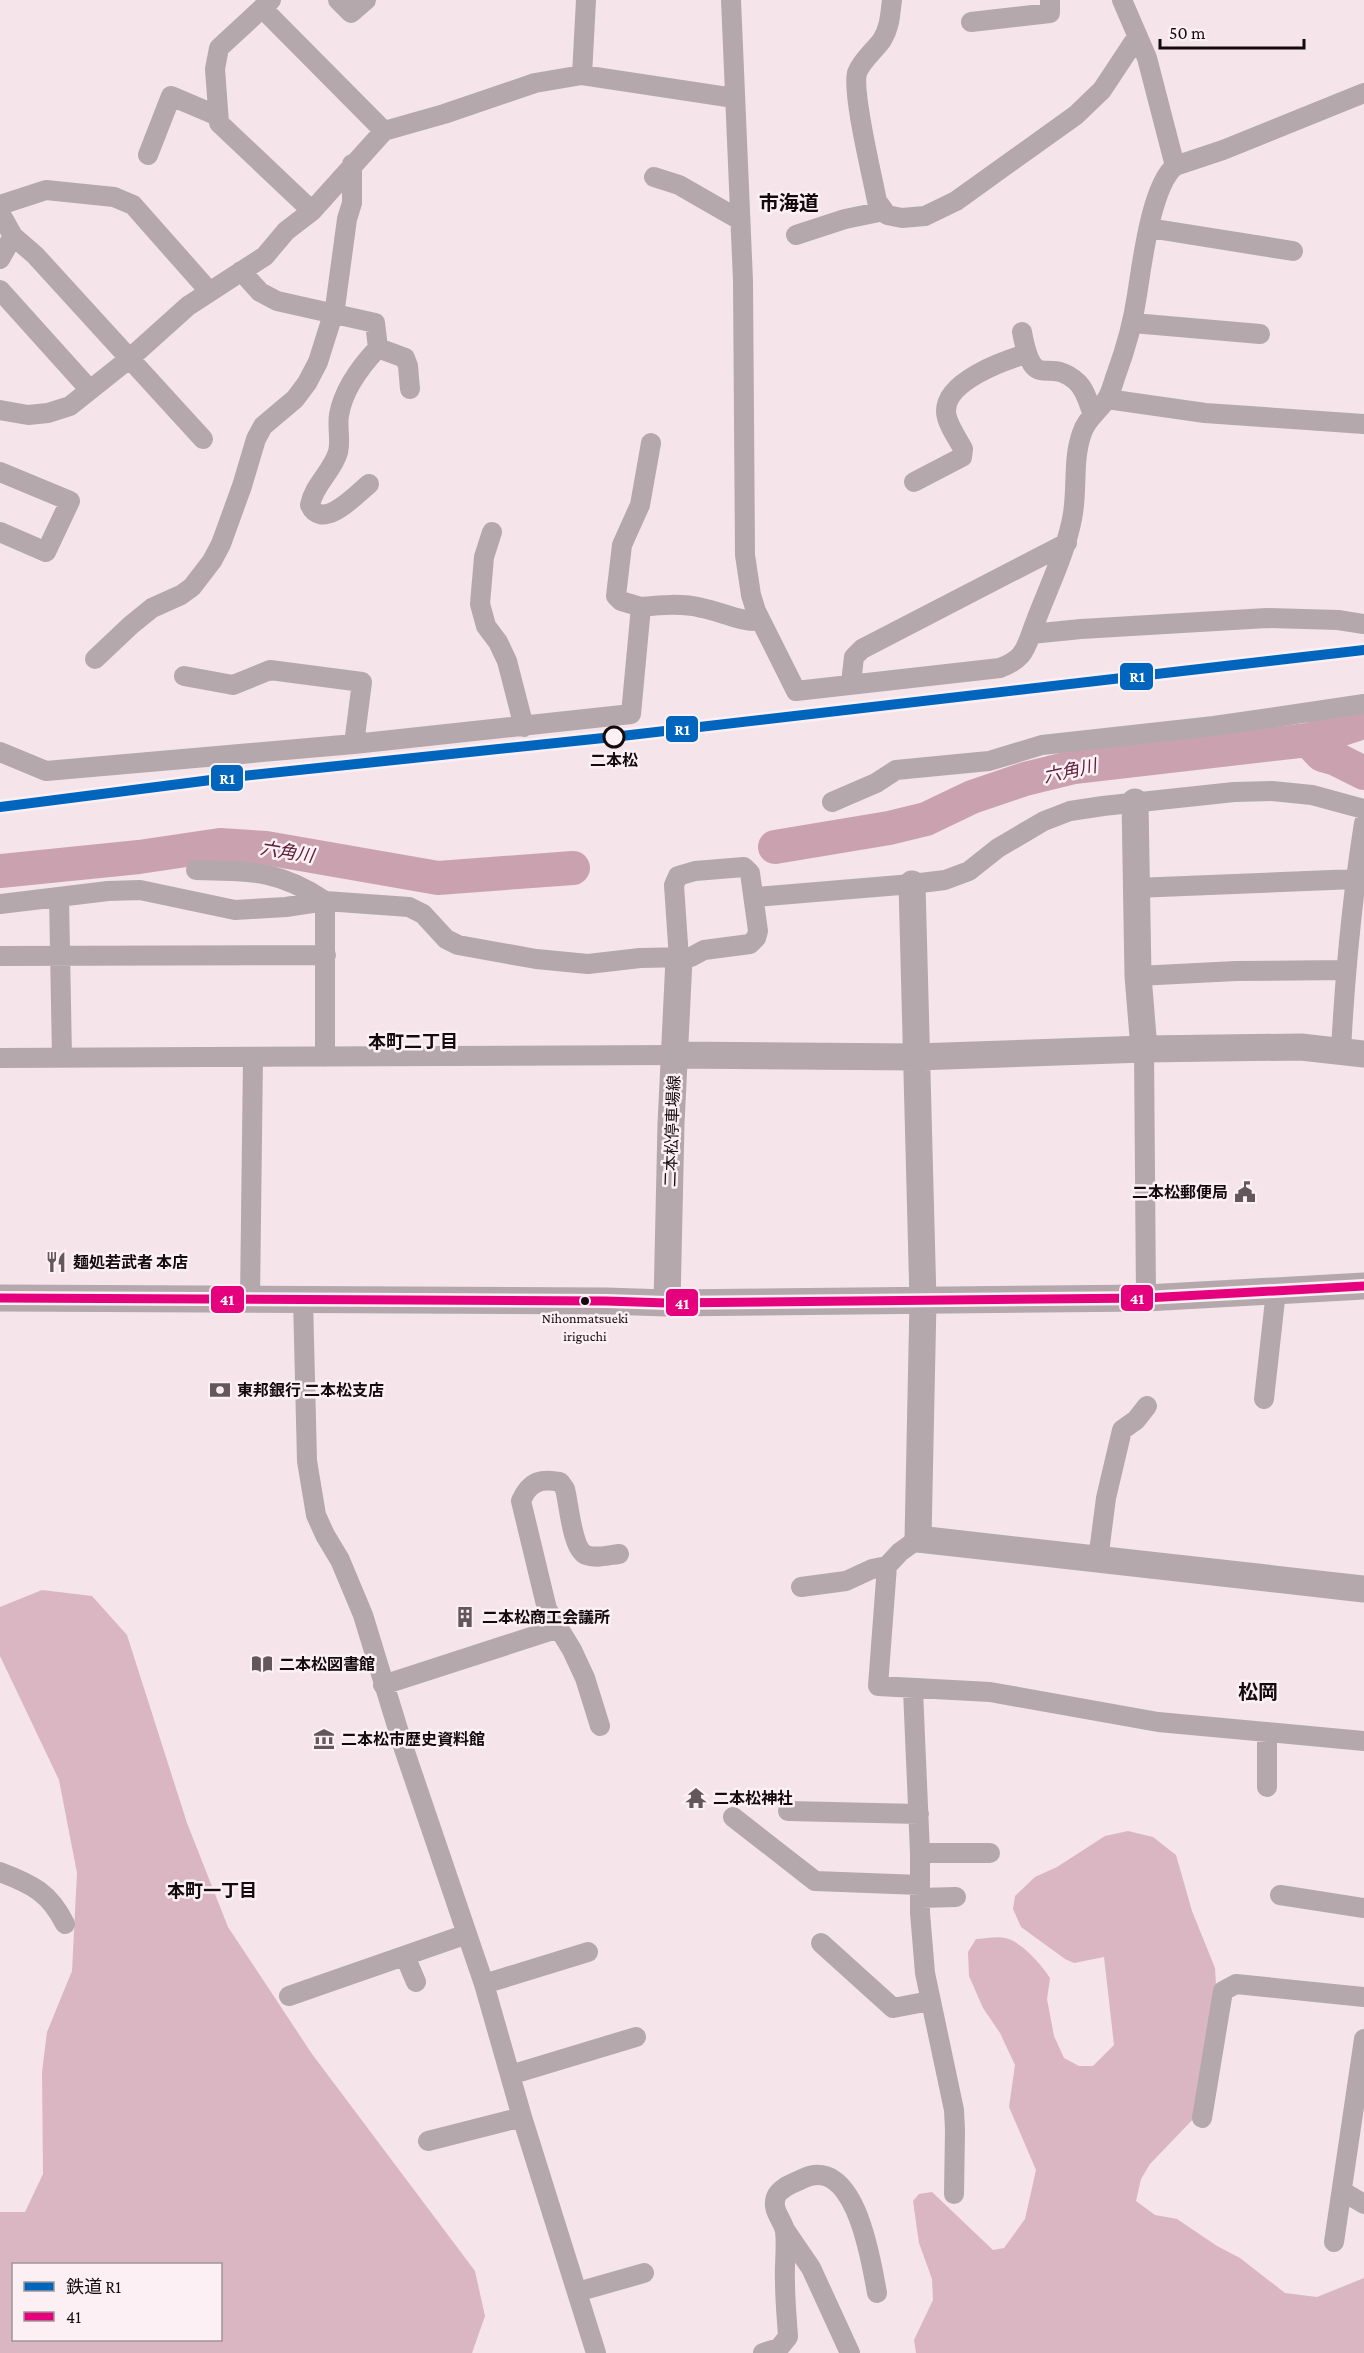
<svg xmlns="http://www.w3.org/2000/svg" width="1364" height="2353" viewBox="0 0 1364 2353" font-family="'Crimson Pro','Noto Sans JP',serif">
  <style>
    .forest { fill: #dab6c2; fill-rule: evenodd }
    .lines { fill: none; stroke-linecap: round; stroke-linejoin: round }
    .river { stroke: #caa2af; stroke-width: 34 }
    .street { stroke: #b4a8ad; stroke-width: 20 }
    .secondary { stroke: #b4a8ac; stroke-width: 27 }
    .bus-1-casing { stroke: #fcf0f4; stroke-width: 14 }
    .bus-1 { stroke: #e5007d; stroke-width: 9 }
    .rail-1-casing { stroke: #fcf0f4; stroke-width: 15 }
    .rail-1 { stroke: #0065bd; stroke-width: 10 }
    .stop-dot { fill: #fcf0f4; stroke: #140b0e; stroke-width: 3 }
    .bus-dot { fill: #140b0e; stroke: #fcf0f4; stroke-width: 2 }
    .labels { text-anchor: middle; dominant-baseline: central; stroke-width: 5; stroke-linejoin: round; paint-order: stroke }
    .bus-label { font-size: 14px; fill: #140b0e; stroke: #fcf0f4 }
    .stop-label { font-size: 16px; font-weight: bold; fill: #140b0e; stroke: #fcf0f4 }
    .street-label { font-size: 16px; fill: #140b0e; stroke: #fcf0f4 }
    .poi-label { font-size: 16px; font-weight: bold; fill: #140b0e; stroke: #fcf0f4; text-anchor: start }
    .water-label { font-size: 18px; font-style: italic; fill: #5e203a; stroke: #fcf0f4 }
    .neighbourhood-label { font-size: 18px; font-weight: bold; fill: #140b0e; stroke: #fcf0f4 }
    .quarter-label { font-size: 20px; font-weight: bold; fill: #140b0e; stroke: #fcf0f4 }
    .line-badge { stroke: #fcf0f4; stroke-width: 2 }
    .badge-label { font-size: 16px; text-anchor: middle; font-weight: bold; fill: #fff }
  </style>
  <rect width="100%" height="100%" fill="#f5e4ea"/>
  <path class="forest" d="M42 1590 92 1596 127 1635 187 1823 228 1927 312 2054 475 2271 485 2316 472 2353H0V2212H25L43 2174 42 2072 47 2032 72 1971 77 1873 59 1780 0 1656V1607ZM14 2264H220V2340H14Z
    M1128 1831 1153 1837 1176 1855 1192 1911 1215 1968 1217 2003 1198 2114 1150 2164 1141 2179 1136 2201 1155 2215 1177 2219 1217 2246 1240 2258 1285 2293 1317 2297 1364 2278V2353H916L914 2340 933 2300 932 2279 919 2243 913 2201 919 2194 932 2192 993 2250 1004 2248 1025 2219 1036 2170 1009 2107 1015 2065 1000 2033 983 2008 969 1976 968 1952 976 1939C985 1939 996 1936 1005 1938 1021 1941 1042 1965 1050 1978L1047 1999 1054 2036 1064 2058 1079 2066H1093L1114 2045 1104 1957 1074 1963 1065 1959 1021 1927 1013 1909 1015 1896 1035 1877 1057 1867 1105 1836Z"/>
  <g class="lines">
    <path class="river" d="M1308 740 1322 755 1336 759 1364 773
      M775 847 889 828 926 819 972 797 1025 779 1074 767 1308 740 1364 722
      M0 871 139 857 220 845 266 848 438 878 573 868"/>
    <path class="street" d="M271 0 219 48 215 69 219 123 312 211
      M338 0 351 13 366 0
      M731 0 743 281 745 555 751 595 756 611 796 691 1000 668C1020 660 1024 654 1031 634L1081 629 1267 618 1338 620 1364 624
      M892 0C890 15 890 27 882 40 875 50 861 61 857 73 852 94 872 175 877 201L887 215 902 218 925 216 956 201 1076 115 1102 90 1137 37
      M262 8 384 131
      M971 22 1050 13V0
      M582 75 586 0
      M148 155 171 96 218 116
      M1175 166 1223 150 1364 93
      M654 177 679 185 740 220
      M0 205 46 190 114 197 133 205 209 291
      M0 213 13 236 0 259
      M1149 228 1293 251
      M796 235 845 219 884 211
      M13 236 35 255 203 439
      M241 271 260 292 277 301 375 323 378 348C361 366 343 391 339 415 337 427 341 441 338 452 333 471 314 484 310 505 322 532 357 494 369 484
      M0 290 90 390
      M1133 323 1260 334
      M1022 332C1034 396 1047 354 1077 382 1086 390 1089 405 1093 415
      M378 348 405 358 408 366 410 389
      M1107 399 1205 413 1364 424
      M0 410 28 415 48 413 70 406 129 359 188 306 265 256 286 231 312 211 384 131 444 114 535 83 582 75 734 98
      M0 472 70 501 46 552 0 532
      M914 482 962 457 963 449C958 439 946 423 946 411 946 381 1003 361 1026 354
      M492 532 484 557 480 604 486 626 498 642 507 661 524 727
      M641 607 621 601 616 596 622 545 640 505 651 443
      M1031 634C1044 596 1064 559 1072 519 1078 491 1072 460 1082 433 1086 419 1099 411 1106 400 1111 393 1113 383 1116 375 1126 348 1133 323 1137 295 1142 264 1151 186 1175 166L1147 58 1122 0
      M95 659 131 625 152 608 181 595 192 587 212 561 221 544 242 486 256 439 263 426 295 399 307 383 318 362 335 308 347 219 352 203V164
      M184 676 233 685 270 670 362 682 354 744
      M851 683 854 657 862 649 1067 543
      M0 752 46 771 354 744 631 714 641 607C661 605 682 603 702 608 722 612 740 622 761 621
      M832 802 876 783 896 770 989 761 1042 745 1214 726 1364 704
      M196 870C250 871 279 870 325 901V1057
      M1135 888 1355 879
      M59 897 62 1057
      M755 897 912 884 945 880 969 871 998 848 1044 821 1070 811 1103 806 1234 792 1272 791 1312 795 1364 809
      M0 904 108 891 140 890 235 910 286 907 325 901 409 907 423 914 446 939 458 945 536 959 588 964 640 958 691 957 704 950 750 944 756 938 758 931 750 873 744 867 695 871 678 876 674 885 679 959
      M0 956 326 955
      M1138 976 1236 971 1345 970
      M1144 1049 1146 1298
      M1341 1050C1345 974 1352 899 1364 823
      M0 1058 675 1055
      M250 1299 253 1057
      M303 1299 307 1461 316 1515 325 1535 340 1560 363 1615 404 1749 484 1984 522 2117 596 2353
      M1264 1399 1276 1291
      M1098 1560 1106 1498 1122 1430 1136 1420 1147 1406
      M887 1566 878 1686 990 1692 1158 1722 1364 1741
      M801 1587 846 1581 872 1569 887 1566 900 1552 918 1539
      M383 1685 559 1628
      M913 1690 920 1853V1913L925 1973 954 2110 955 2130 954 2194
      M600 1726 585 1678 572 1650 547 1609 521 1501C529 1482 540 1478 560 1482L565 1489C569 1504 572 1549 586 1555 596 1559 608 1555 619 1554
      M1267 1787V1732
      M788 1811 919 1814
      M733 1817 815 1881 920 1885
      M920 1853H990
      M0 1872C32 1884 50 1893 65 1924
      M1280 1895 1364 1908
      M920 1898 956 1897
      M821 1943 893 2008 930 2001
      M405 1956 416 1982
      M484 1984 588 1952
      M289 1996 467 1934
      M510 2075 636 2037
      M1202 2118 1223 1991 1236 1984 1364 1997
      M428 2141 522 2117
      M1342 2191 1364 2204
      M785 2230 811 2268 850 2353
      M1334 2242 1364 2039
      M577 2292 644 2273
      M763 2353 779 2348 788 2337C787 2319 785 2301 785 2282 784 2266 787 2248 785 2231 783 2220 771 2210 776 2197 780 2187 794 2183 802 2179 855 2153 871 2260 877 2293"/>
    <path class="secondary" d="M1135 802 1138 976 1144 1049
      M912 884 923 1301 918 1539 1364 1589
      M675 1055 916 1057 1144 1049 1301 1047 1364 1054
      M0 1298 606 1301 667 1303 1146 1298 1364 1286
      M667 1303 671 1124 679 959"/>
    <defs>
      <path id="bus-1" d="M0 1298 606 1301 667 1303 1146 1298 1364 1286"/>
    </defs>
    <use href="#bus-1" class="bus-1-casing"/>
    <use href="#bus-1" class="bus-1"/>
    <defs>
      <path id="rail-1" d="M0 807 242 776 613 737 1364 650"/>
    </defs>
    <use href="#rail-1" class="rail-1-casing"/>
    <use href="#rail-1" class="rail-1"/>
  </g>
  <defs>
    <symbol id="civic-bare" viewBox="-9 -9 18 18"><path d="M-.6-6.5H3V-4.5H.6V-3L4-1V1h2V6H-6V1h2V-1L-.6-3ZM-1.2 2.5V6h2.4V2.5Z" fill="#63575b" stroke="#fcf0f4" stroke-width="2.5" paint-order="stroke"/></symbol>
    <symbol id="restaurant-bare" viewBox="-9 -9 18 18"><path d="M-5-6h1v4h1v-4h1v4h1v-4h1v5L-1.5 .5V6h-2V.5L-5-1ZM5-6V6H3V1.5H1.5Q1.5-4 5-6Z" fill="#63575b" stroke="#fcf0f4" stroke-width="2.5" paint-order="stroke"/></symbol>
    <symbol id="bank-bare" viewBox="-9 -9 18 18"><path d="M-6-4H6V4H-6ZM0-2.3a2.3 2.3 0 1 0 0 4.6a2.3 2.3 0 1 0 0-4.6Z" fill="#63575b" stroke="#fcf0f4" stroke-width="2.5" paint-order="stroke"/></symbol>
    <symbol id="building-bare" viewBox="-9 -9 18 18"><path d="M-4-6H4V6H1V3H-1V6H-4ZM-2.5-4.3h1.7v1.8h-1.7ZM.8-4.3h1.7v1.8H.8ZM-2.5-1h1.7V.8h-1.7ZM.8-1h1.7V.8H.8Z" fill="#63575b" stroke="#fcf0f4" stroke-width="2.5" paint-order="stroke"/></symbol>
    <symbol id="library-bare" viewBox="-9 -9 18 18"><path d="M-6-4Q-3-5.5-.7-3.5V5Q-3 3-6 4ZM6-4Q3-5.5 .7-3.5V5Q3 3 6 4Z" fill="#63575b" stroke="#fcf0f4" stroke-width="2.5" paint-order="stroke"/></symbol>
    <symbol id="museum-bare" viewBox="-9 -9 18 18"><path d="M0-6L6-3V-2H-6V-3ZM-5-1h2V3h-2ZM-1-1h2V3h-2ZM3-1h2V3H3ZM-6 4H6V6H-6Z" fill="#63575b" stroke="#fcf0f4" stroke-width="2.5" paint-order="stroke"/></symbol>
    <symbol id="temple-bare" viewBox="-9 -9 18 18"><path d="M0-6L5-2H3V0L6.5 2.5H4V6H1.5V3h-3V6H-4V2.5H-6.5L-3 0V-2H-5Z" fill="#63575b" stroke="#fcf0f4" stroke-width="2.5" paint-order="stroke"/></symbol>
  </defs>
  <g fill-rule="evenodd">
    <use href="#civic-bare" x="1230" y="1177" width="30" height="30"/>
    <use href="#restaurant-bare" x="41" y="1247" width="30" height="30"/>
    <use href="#bank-bare" x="205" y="1375" width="30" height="30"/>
    <use href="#building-bare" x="450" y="1602" width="30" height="30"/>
    <use href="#library-bare" x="247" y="1649" width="30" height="30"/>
    <use href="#museum-bare" x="309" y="1724" width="30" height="30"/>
    <use href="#temple-bare" x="681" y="1783" width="30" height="30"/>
  </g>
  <circle class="stop-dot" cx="614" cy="737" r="10"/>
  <circle class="bus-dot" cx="585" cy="1301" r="5"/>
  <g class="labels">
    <g class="bus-label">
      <text x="585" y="1318">Nihonmatsueki<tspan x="585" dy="18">iriguchi</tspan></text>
    </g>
    <g class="stop-label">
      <text x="614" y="760">二本松</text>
    </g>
    <g class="street-label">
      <text transform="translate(672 1131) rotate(-88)">二本松停車場線</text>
    </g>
    <g class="poi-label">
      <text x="1228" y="1192" text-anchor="end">二本松郵便局</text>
      <text x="73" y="1262">麺処若武者 本店</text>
      <text x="237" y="1390">東邦銀行 二本松支店</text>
      <text x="482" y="1617">二本松商工会議所</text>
      <text x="279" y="1664">二本松図書館</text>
      <text x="341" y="1739">二本松市歴史資料館</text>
      <text x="713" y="1798">二本松神社</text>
    </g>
    <g class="water-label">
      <text transform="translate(1070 771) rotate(-12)">六角川</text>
      <text transform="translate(287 852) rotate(9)">六角川</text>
    </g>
    <g class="neighbourhood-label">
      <text x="413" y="1042">本町二丁目</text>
      <text x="212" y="1891">本町一丁目</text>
    </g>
    <g class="quarter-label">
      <text x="789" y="203">市海道</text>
      <text x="1258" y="1692">松岡</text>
    </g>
  </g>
  <g class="line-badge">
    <rect x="1119" y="662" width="35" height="29" rx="6" fill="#0065bd"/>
    <rect x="665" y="715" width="34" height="28" rx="6" fill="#0065bd"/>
    <rect x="210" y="764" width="34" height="28" rx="6" fill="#0065bd"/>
    <rect x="1120" y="1284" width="34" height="28" rx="6" fill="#e5007d"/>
    <rect x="210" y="1285" width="35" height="29" rx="6" fill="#e5007d"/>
    <rect x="665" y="1288" width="34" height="29" rx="6" fill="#e5007d"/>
  </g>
  <g class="badge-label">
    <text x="1137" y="682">R1</text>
    <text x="682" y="735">R1</text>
    <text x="227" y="784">R1</text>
    <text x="1137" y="1304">41</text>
    <text x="227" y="1305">41</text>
    <text x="682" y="1309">41</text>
  </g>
  <rect x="12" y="2263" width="210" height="78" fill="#fcf0f4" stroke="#9f9498" stroke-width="1.5"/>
  <rect x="24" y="2282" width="30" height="9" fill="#0065bd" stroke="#9f9498" stroke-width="1.5"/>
  <text x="66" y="2293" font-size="18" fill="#140b0e">鉄道 R1</text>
  <rect x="24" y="2312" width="30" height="9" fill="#e5007d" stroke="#9f9498" stroke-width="1.5"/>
  <text x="66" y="2323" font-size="18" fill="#140b0e">41</text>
  <path d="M1160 39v9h144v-9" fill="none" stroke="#140b0e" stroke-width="3"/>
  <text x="1169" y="39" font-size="18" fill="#140b0e" stroke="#fcf0f4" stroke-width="4.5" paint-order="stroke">50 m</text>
</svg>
